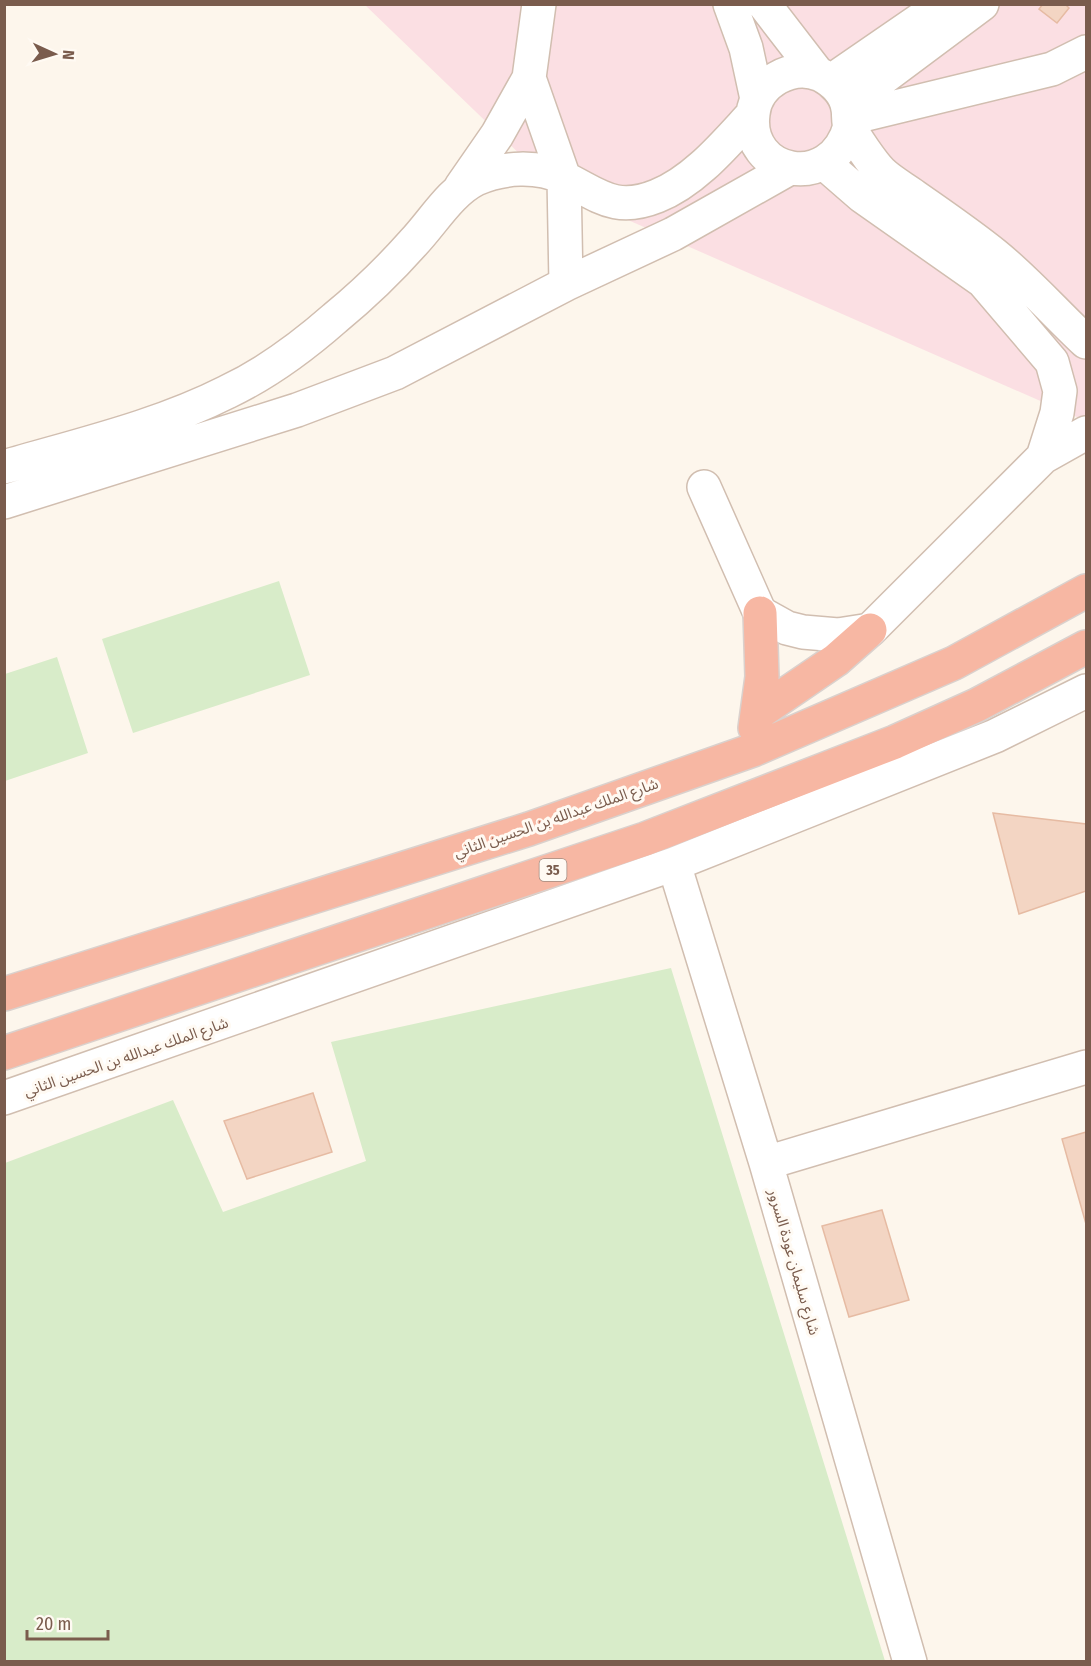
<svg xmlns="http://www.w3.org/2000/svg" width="1091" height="1666" viewBox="0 0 1091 1666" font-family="'Fira Sans Condensed','Noto Sans Arabic',sans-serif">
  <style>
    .medical { fill: #fbdfe3 }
    .green { fill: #d8ecc9 }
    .building { fill: #f3d5c3; stroke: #e6bba3; stroke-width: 1.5 }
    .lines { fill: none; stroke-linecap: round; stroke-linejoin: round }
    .minor-casing { stroke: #d1beb0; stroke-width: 36 }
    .highway-casing { stroke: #dad1cd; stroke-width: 36 }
    .minor { stroke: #fff; stroke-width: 33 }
    .highway { stroke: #f7b7a3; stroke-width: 33 }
    .labels { text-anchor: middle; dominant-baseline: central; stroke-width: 6; stroke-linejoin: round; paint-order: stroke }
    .shield { fill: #fffaf3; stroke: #a28b7f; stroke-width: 1.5 }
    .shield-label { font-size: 14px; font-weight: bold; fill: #7a5c4d }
    .street-label { font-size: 15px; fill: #7a5c4d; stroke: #fffaf3 }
  </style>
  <rect width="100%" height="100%" fill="#fdf6ec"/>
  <path class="medical" d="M365 5H1086V421L555 188Z"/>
  <path class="green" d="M279 581 310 675 133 733 102 639Z
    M57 657 88 753 5 781V674Z
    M671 968 885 1661H5V1163L173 1100 223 1212 366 1161 331 1042Z"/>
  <path class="building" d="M1043 4H1065L1069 8 1057 23 1039 9Z
    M993 813 1086 824V891L1019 914Z
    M313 1093 332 1152 247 1179 224 1121Z
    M1086 1132V1224L1062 1139Z
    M882 1210 909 1300 849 1317 822 1226Z"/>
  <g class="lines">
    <defs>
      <path id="minor" d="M730 4 746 48 757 99
        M764 4 818 74
        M529 78 564 178 566 284
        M831 81 930 13 937 4
        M848 104 982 4
        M850 118 1052 69 1086 52
        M850 126C831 194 745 174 753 114 756 83 792 62 821 75 834 82 846 94 848 109 849 114 848 122 850 127 854 137 873 164 881 172 890 181 903 188 914 196 941 215 969 234 995 255 1027 281 1056 314 1086 342
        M461 187 497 135 529 78 539 4
        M1043 457 1086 433
        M4 467C79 445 158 427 227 392 267 373 302 347 335 318 363 295 389 270 413 243 433 222 450 192 476 179 502 167 538 165 564 178 599 195 615 213 657 196 695 181 726 143 753 114
        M704 487 760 613 787 628 803 632 838 635 870 630 1043 457 1057 413 1060 391 1052 362 983 281 862 196 824 163
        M4 502 297 410 395 373 566 284 673 234 790 168
        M674 864 766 1163 910 1662
        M4 1098 674 864 995 736 1086 691
        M766 1163 1086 1067"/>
      <path id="highway" d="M757 714 836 660 870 630
        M755 728 762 677 760 613
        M4 994 529 829 753 750 954 663 1086 591
        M4 1053 645 839 895 742 977 705 1086 647"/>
    </defs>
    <use href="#minor" class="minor-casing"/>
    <use href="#highway" class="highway-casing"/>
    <use href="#minor" class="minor"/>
    <use href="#highway" class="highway"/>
  </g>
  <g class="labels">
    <rect class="shield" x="539.5" y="859" width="27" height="22" rx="4.5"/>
    <g class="shield-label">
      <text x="553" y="870">35</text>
    </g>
    <g class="street-label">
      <text transform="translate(556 818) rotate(-19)">شارع الملك عبدالله بن الحسين الثاني</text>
      <text transform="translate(126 1057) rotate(-19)">شارع الملك عبدالله بن الحسين الثاني</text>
      <text transform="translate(794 1262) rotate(74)">شارع سليمان عودة السرور</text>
    </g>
  </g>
  <rect width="1091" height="1666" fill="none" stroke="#7a5c4d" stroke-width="12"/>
  <g transform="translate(54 54) rotate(94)" stroke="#fffaf3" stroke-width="4.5" paint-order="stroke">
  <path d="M0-4.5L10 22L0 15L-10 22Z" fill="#7a5c4d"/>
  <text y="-9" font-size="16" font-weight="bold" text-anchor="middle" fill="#7a5c4d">N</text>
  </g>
  <path d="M27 1630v9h81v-9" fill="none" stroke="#7a5c4d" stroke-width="3"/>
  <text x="36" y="1630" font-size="18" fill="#7a5c4d" stroke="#fffaf3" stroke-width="4.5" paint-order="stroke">20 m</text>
</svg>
